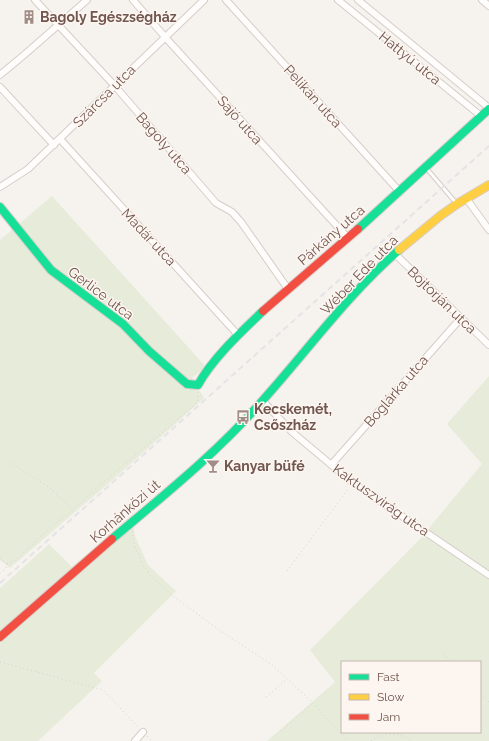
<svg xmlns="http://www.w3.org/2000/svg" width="489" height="741" viewBox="0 0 489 741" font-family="Raleway,sans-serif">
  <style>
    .green { fill: #e7ecda; fill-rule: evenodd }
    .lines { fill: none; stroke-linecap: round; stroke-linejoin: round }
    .lane-casing { stroke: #d5cdca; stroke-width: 5 }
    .street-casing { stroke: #d5cdca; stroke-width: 8 }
    .fast-casing { stroke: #d6cdca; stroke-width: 10 }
    .slow-casing { stroke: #d6cdca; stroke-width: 10 }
    .jam-casing { stroke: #d6cdca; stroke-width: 10 }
    .path { stroke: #d9d1d0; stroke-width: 1; stroke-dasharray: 1 3; stroke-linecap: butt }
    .lane { stroke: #fefdfc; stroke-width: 3 }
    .street { stroke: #fefdfc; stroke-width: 6 }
    .fast { stroke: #16e098; stroke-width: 8 }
    .slow { stroke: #ffcf43; stroke-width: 8 }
    .jam { stroke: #f24e42; stroke-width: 8 }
    .rail { stroke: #e5e3e6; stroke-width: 2; stroke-dasharray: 6 4; stroke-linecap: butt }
    .labels { text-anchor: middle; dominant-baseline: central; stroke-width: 3; stroke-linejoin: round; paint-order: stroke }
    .poi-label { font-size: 14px; font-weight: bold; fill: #725650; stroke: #fdf6f0; text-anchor: start }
    .street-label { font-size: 14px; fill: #725650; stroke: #fdf6f0 }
  </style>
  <rect width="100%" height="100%" fill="#f6f2ee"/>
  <path class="green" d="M52 196 206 367 192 378 204 398 117 476 10 568 0 560V240Z
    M489 376V741H267L335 682 310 650 420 539 482 464 447 424ZM342 662H480V732H342Z
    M132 515 135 536 148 565 176 591 94 673 102 681 38 741H0V588L49 544 72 567Z"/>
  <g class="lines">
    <defs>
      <path id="lane" d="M427 169 457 204"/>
      <path id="street" d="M35 0 114 85 216 203 232 212 241 222 288 289
        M133 0 165 37 348 238
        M226 0 400 192
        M338 0 481 116
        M358 0 489 108
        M482 0 489 6
        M0 75 24 55 87 0
        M0 87 54 145
        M60 139 238 335
        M0 187 28 169 204 0
        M466 198 489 230
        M395 254 489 345
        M263 401 292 432 353 483 489 575
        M331 465 461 318
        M135 741 143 732"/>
      <path id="fast" d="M0 207 51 270 123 324 149 351 187 384 198 385C212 359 242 331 263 311
        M358 229 489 109
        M112 539C164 495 218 452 263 400 307 351 349 293 399 250"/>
      <path id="slow" d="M399 250 440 216 457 204 489 185"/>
      <path id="jam" d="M263 311 358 229
        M0 637 112 539"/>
    </defs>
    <use href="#lane" class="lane-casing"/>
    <use href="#street" class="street-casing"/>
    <use href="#fast" class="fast-casing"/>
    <use href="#slow" class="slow-casing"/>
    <use href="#jam" class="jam-casing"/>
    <path class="path" d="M10 462 51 489 73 510
      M132 531 134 544 142 563 150 575 172 595 219 630 271 664 313 703 348 741
      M0 558 7 564 6 568 0 574
      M7 564 14 561 56 523 73 510 101 484 198 402V392
      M287 571 349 488
      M443 654 451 662
      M0 662 103 690 138 727
      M480 693 489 702
      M266 697 286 680
      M281 731 313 703
      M147 736 152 741
      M371 741C385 733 399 731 412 741"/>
    <use href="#lane" class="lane"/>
    <use href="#street" class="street"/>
    <use href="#fast" class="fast"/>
    <use href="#slow" class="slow"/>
    <use href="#jam" class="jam"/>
    <path class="rail" d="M0 583 489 146"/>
  </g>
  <defs>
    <symbol id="building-bare" viewBox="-9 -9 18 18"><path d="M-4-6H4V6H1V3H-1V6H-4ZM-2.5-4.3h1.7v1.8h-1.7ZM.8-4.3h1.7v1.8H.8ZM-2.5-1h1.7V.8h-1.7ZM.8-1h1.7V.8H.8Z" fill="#a08d87" stroke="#fdf6f0" stroke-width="2.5" paint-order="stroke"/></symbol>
    <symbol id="bus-bare" viewBox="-9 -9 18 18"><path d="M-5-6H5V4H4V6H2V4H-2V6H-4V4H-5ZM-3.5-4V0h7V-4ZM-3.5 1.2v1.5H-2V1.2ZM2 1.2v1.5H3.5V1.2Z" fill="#a08d87" stroke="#fdf6f0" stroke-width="2.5" paint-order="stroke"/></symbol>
    <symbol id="bar-bare" viewBox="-9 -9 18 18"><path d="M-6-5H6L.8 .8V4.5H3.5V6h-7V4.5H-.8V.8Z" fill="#a08d87" stroke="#fdf6f0" stroke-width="2.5" paint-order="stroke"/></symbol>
  </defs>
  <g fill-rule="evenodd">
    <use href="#building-bare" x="19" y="7" width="20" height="20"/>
    <use href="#bus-bare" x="233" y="407" width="20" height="20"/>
    <use href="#bar-bare" x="203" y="456" width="20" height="20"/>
  </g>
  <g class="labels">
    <g class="poi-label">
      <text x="40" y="17">Bagoly Egészségház</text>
      <text x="254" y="409">Kecskemét,<tspan x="254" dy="16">Csőszház</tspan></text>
      <text x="224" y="466">Kanyar büfé</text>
    </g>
    <g class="street-label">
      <text transform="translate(410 58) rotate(39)">Hattyú utca</text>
      <text transform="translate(104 96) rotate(-45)">Szárcsa utca</text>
      <text transform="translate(313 96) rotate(48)">Pelikán utca</text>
      <text transform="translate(240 120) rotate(48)">Sajó utca</text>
      <text transform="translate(164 143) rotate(49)">Bagoly utca</text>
      <text transform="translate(331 235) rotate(-41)">Párkány utca</text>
      <text transform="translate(149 237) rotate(47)">Madár utca</text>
      <text transform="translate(359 275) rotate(-46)">Wéber Ede utca</text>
      <text transform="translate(101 293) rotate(37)">Gerlice utca</text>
      <text transform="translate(442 300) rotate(44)">Bojtorján utca</text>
      <text transform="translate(396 391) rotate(-49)">Boglárka utca</text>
      <text transform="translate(381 500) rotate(35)">Kaktuszvirág utca</text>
      <text transform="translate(125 511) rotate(-41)">Korhánközi út</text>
    </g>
  </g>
  <rect x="341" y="661" width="140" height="72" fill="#fdf6f0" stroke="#c5b6b0"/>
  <rect x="349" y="674" width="20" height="6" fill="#16e098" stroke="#c5b6b0"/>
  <text x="377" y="681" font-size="12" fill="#725650">Fast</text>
  <rect x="349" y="694" width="20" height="6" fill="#ffcf43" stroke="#c5b6b0"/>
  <text x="377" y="701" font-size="12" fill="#725650">Slow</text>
  <rect x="349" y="714" width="20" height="6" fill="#f24e42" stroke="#c5b6b0"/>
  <text x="377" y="721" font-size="12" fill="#725650">Jam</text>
</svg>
